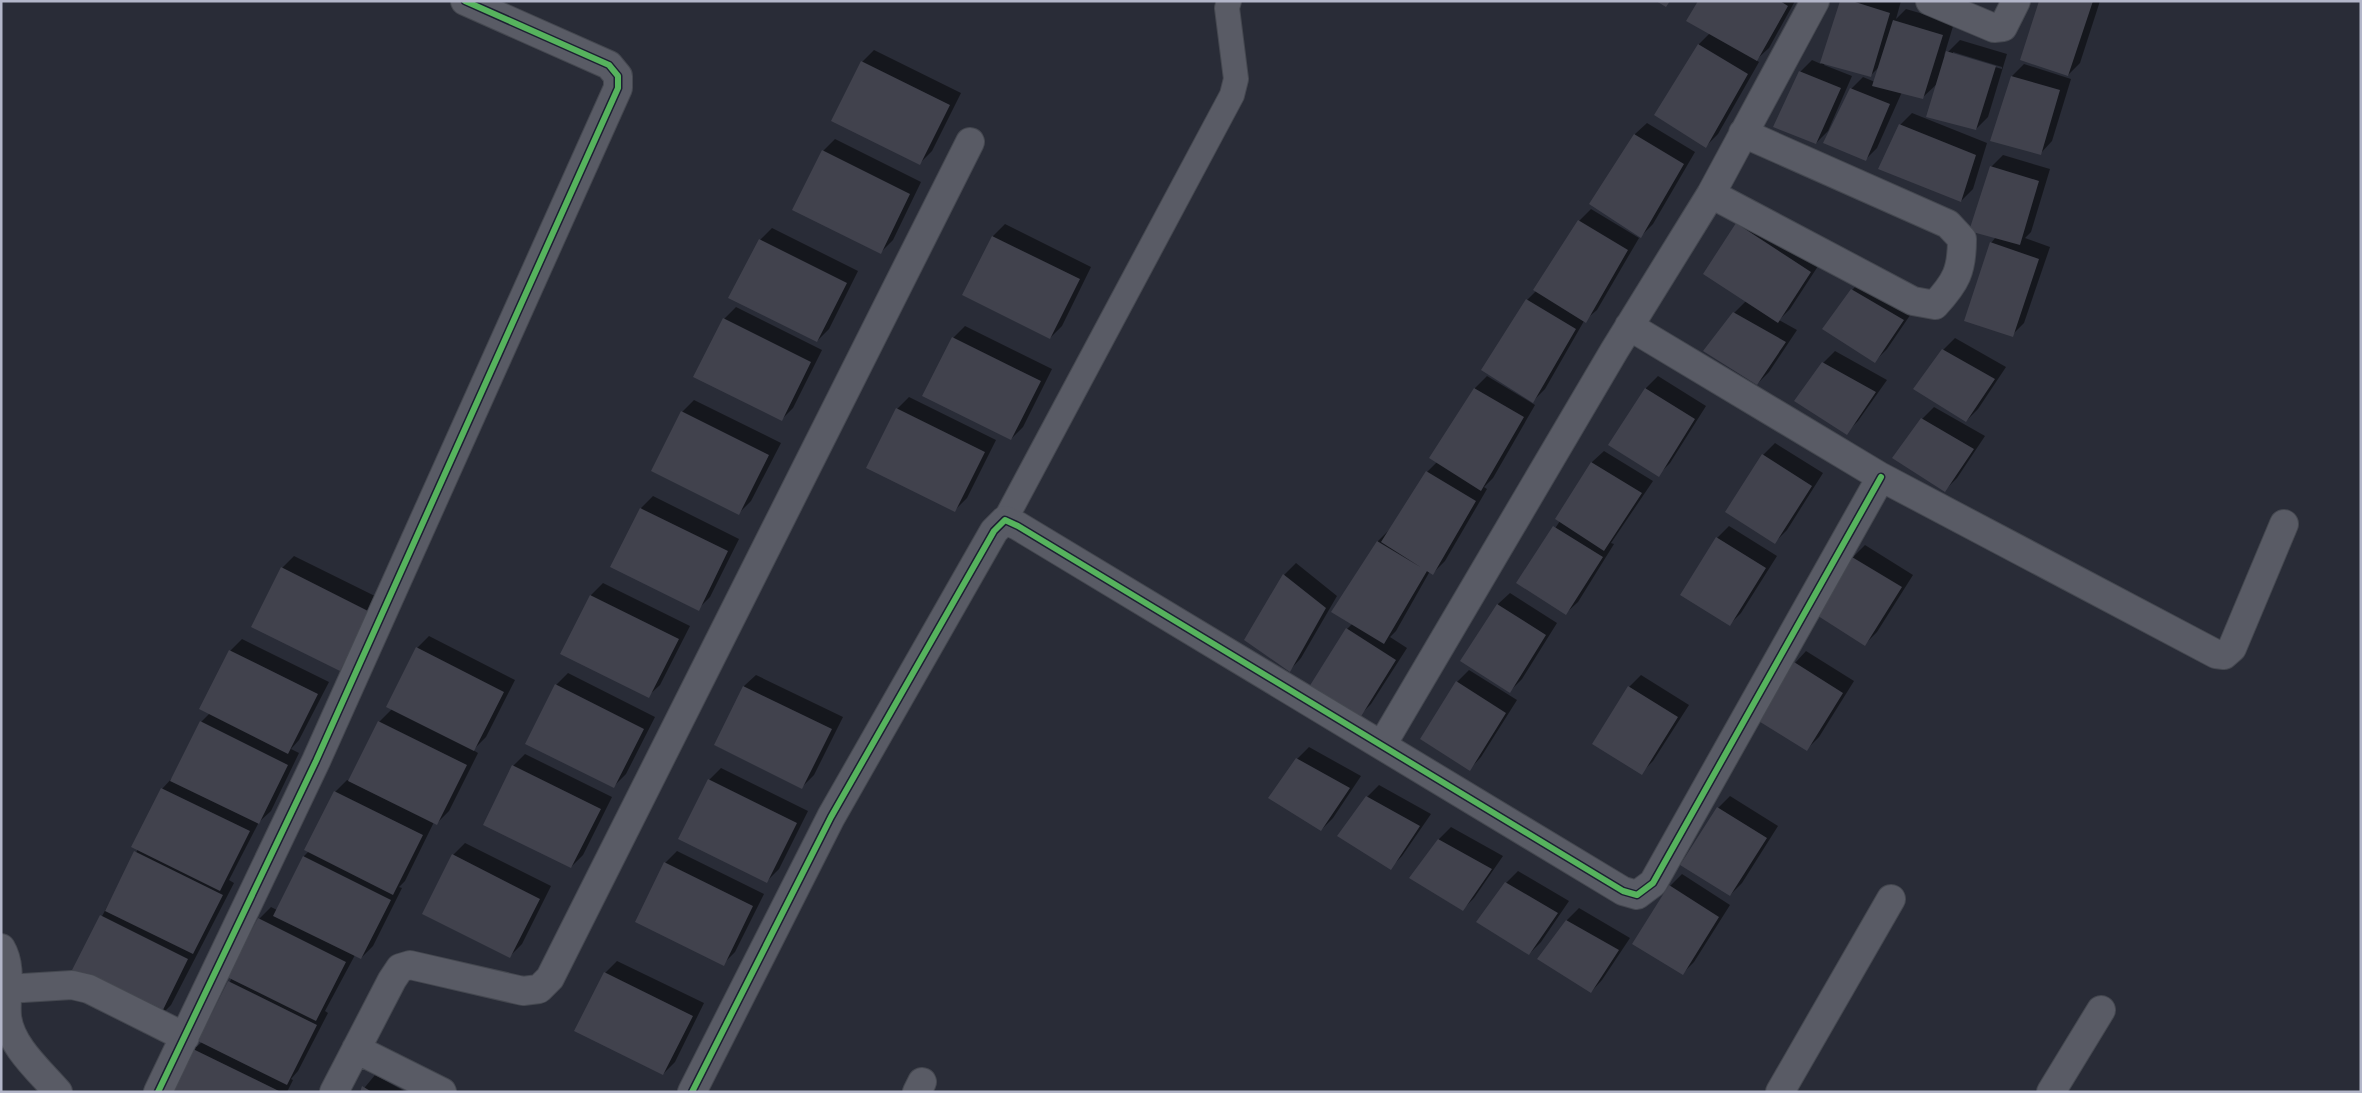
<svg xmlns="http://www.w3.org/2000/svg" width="2362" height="1093" viewBox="0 0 2362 1093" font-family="'DM Sans',sans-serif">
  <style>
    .shadow { fill: #0007; fill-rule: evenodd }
    .building { fill: #41424d }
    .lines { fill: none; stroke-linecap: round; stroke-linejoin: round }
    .service-casing { stroke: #454850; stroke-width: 26 }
    .minor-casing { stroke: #454850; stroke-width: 30 }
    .service { stroke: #595b65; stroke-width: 24 }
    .minor { stroke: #595b65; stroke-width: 28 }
    .cycleway-casing { stroke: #1c2032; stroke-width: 9 }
    .cycleway { stroke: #56b35d; stroke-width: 6 }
  </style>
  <rect width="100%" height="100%" fill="#292c37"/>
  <path class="shadow" d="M1699 1H1795L1769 48 1756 60 1759 62 1718 134 1706 146 1656 114 1699 44 1710 33Z
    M1841 1H1901L1896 19 1906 9 1954 23 1944 56 1960 40 2007 54 1988 117 1976 129 1938 83 1922 98 1902 92 1877 148 1865 160 1851 89 1863 77 1875 82 1880 66 1870 76 1825 63 1824 65 1852 76 1828 131 1816 143 1800 72 1812 60 1821 64ZM1953 52 2002 67V69L1953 55Z
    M2041 1H2100L2080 63 2068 75Z
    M874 50 961 93 932 151 920 163 862 62Z
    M2024 64 2071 79 2052 141 2040 154 2012 76Z
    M1912 113 1987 143 1973 189 1961 201 1900 125Z
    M1647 123 1695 152 1653 224 1641 236 1591 204 1635 134Z
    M835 139 921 182 893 240 881 252 823 151Z
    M2003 155 2050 169 2031 232 2025 238 2050 247 2024 323 2012 335 1991 243 1996 237 1991 167Z
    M1591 209 1639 238 1597 310 1584 321 1545 389 1533 401 1527 300 1536 291 1579 221Z
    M1749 212 1822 260 1790 309 1779 320 1797 330 1769 372 1757 384 1734 313 1746 301 1737 224Z
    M1005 224 1091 267 1062 326 1050 338 964 295 993 236Z
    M772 228 858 271 829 329 817 341 760 240Z
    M1864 278 1915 308 1887 349 1875 361 1852 290Z
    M736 307 822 350 793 408 781 420 724 319Z
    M965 326 1052 369 1023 427 1011 439 953 338Z
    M1955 338 2006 367 1978 409 1966 421 1943 350Z
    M1835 351 1887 380 1858 421 1846 433 1796 401 1823 363Z
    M1487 376 1535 405 1493 478 1484 487 1487 489 1445 561 1433 573 1430 571 1396 631 1390 637 1407 648 1371 704 1359 716 1347 629 1353 623 1333 611 1378 541 1390 529 1427 472 1437 462 1431 458 1475 388Z
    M1658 376 1706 406 1670 463 1658 475 1610 445 1646 388Z
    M909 397 996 440 967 498 955 510 897 409Z
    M694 400 781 443 751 501 739 513 682 412Z
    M1934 407 1985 436 1957 478 1945 490 1922 419Z
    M1775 443 1823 473 1787 530 1775 542 1763 455Z
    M1604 451 1653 481 1611 543 1614 544 1578 602 1566 613 1518 583 1560 521 1556 519 1592 462Z
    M653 496 739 539 710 597 698 609 641 508Z
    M1729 526 1777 556 1741 613 1729 625 1717 538Z
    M1865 545 1913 575 1877 632 1865 644 1817 614 1853 557Z
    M294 556 381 599 352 658 340 669 282 568Z
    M1296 563 1337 596 1301 658 1290 670 1245 640 1284 575Z
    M603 583 690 626 660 685 648 696 562 653 591 595Z
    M1510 593 1557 623 1522 679 1510 691 1498 604Z
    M429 636 515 680 486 737 473 750 478 753 449 811 437 823 434 822 405 881 399 887 402 888 373 946 361 958 355 955 325 1011 328 1013 298 1071 291 1079 293 1080 287 1092H173L194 1049 202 1042 259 919 271 907 277 910 304 856 309 851 335 792 347 780 350 781 379 722 392 709 417 648Z
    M242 639 329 682 299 740 291 749 299 753 271 811 259 822 229 880 234 883 171 1005 159 1017 71 974 138 849 162 789 173 777 201 722 210 713 230 651Z
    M1806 651 1854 681 1819 737 1807 749 1795 663Z
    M1469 670 1517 700 1481 757 1470 769 1421 739 1457 682Z
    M568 673 655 717 626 774 614 786 556 685Z
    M756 675 843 717 814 775 802 787 715 745 744 686Z
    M1641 675 1689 705 1653 761 1641 773 1593 744 1629 687Z
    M1309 747 1361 776 1333 818 1321 830 1297 759Z
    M525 754 612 797 583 855 571 867 513 766Z
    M721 768 808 811 779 869 767 881 709 780Z
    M1379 785 1431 814 1402 856 1390 868 1367 797Z
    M1730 796 1778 826 1742 883 1730 895 1718 808Z
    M1451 827 1503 856 1474 898 1462 910 1411 878 1439 839Z
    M465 843 551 886 522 944 510 956 453 855Z
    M677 851 764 894 735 952 723 964 665 863Z
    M1518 871 1569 901 1541 942 1529 954 1506 883Z
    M1682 874 1730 905 1694 962 1682 974 1670 886Z
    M1579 908 1630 938 1602 980 1591 992 1539 959 1567 920Z
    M617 961 704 1003 675 1062 663 1074 605 973Z
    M375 1075 406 1092H361Z"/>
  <path class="building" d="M1656 1H1670L1666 7Z
    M1698 1H1780L1788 6 1757 61 1686 21Z
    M1840 1H1852L1890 13 1871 77 1820 63Z
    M2039 1H2093L2068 76 2020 60Z
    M1893 20 1943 35 1923 99 1872 86Z
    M1698 44 1748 74 1706 148 1654 115Z
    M1946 51 1996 66 1976 130 1926 117Z
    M861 61 950 105 920 165 831 121Z
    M1799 71 1841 88 1816 144 1773 127Z
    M2011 76 2060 90 2041 155 1990 141Z
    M1850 88 1890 104 1866 161 1823 143Z
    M1899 124 1976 155 1961 202 1878 169Z
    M1634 134 1684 164 1641 238 1589 204Z
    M822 150 910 194 881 254 792 210Z
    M1990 166 2039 181 2020 245 1969 231Z
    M1578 220 1628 250 1586 323 1533 290Z
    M1736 223 1811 272 1778 323 1703 274Z
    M992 236 1080 279 1050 339 962 295Z
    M759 239 847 283 817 342 728 298Z
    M1990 242 2039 259 2013 337 1964 321Z
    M1851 289 1904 320 1875 363 1822 329Z
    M1526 299 1576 329 1533 403 1481 370Z
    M1733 312 1786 342 1757 385 1703 351Z
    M723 318 811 362 782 421 693 377Z
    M952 337 1041 381 1011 440 922 396Z
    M1942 349 1995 379 1966 422 1913 389Z
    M1822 362 1876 392 1847 435 1794 401Z
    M1474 388 1524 417 1481 491 1429 458Z
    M1645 388 1695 419 1659 477 1608 445Z
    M896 408 985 452 955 512 866 468Z
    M681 411 769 455 739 515 651 471Z
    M1921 418 1974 449 1945 492 1892 458Z
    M1762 454 1812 486 1775 544 1725 512Z
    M1591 462 1642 493 1604 551 1555 519Z
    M1426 471 1476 501 1433 575 1381 542Z
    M640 508 728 551 699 611 610 567Z
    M1553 526 1603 557 1566 615 1516 583Z
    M1716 537 1766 568 1730 626 1680 595Z
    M1377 541 1427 571 1384 644 1331 612Z
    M1852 557 1902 587 1865 646 1815 614Z
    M281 567 370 612 340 671 251 627Z
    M1283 574 1326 608 1290 672 1244 640Z
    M590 595 679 639 649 698 560 654Z
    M1497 604 1546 635 1510 693 1460 661Z
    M1346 628 1396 660 1360 718 1309 687Z
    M416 647 504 692 474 751 386 707Z
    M229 650 318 694 288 754 199 709Z
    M1794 662 1843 693 1807 751 1757 720Z
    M1456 681 1506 713 1470 771 1420 739Z
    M555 684 644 729 614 788 525 744Z
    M743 686 832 729 802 789 714 745Z
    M1628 686 1678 717 1642 775 1592 744Z
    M200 721 288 765 259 824 170 781Z
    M378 721 467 765 437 825 348 781Z
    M1296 758 1350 788 1321 831 1268 798Z
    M512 765 601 809 571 868 483 825Z
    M708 779 797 823 767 883 678 839Z
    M161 788 250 831 220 891 131 847Z
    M334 791 423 835 393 895 304 850Z
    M1366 796 1420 826 1391 870 1337 836Z
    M1717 807 1767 838 1730 896 1680 865Z
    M1438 839 1492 869 1463 911 1409 878Z
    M134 851 223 895 193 954 105 911Z
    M452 854 540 899 510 958 422 914Z
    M303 856 391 900 361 959 273 916Z
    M664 862 753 906 724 966 635 922Z
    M1505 882 1558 913 1529 955 1476 922Z
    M1669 885 1719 917 1683 975 1632 944Z
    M100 915 188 959 159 1018 70 974Z
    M258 918 346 962 316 1021 227 977Z
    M1566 920 1619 950 1591 993 1537 959Z
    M604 972 693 1016 663 1075 574 1031Z
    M228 981 317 1025 287 1085 198 1041Z
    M193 1049 281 1092H171Z
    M362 1086 372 1092H360Z"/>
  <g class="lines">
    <defs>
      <path id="service" d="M1005 520 1232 95 1236 79 1227 8 1229 1"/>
      <path id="minor" d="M1930 1 1994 28 2003 27 2016 1
        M1711 194 1913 301 1935 305C1956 282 1962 271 1962 239L1948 224 1743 133
        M1629 326 1881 477 2216 654 2224 655 2232 648 2284 524
        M1382 745 1614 351 1711 194 1815 1
        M1 948C13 968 5 995 7 1016 10 1046 40 1071 58 1092
        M7 989 72 985 89 989 185 1037
        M356 1049 442 1092
        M158 1092 316 761 618 88V76L609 65 465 1
        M334 1092 392 980 400 968 410 965 523 991 539 989 550 978 970 142
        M692 1092 831 817 994 531 1005 520 1018 526 1623 891 1637 895 1653 883 1881 477
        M917 1092 922 1082
        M1780 1092 1891 899
        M2051 1092 2101 1010"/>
    </defs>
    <use href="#service" class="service-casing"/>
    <use href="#minor" class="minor-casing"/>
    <use href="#service" class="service"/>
    <use href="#minor" class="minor"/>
    <defs>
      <path id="cycleway" d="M158 1092 316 761 618 88V76L609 65 465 1
        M692 1092 831 817 994 531 1005 520 1018 526 1623 891 1637 895 1653 883 1881 477"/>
    </defs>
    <use href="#cycleway" class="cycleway-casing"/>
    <use href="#cycleway" class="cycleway"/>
  </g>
  <rect width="2362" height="1093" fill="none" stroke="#b3b6c9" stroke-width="5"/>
</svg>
